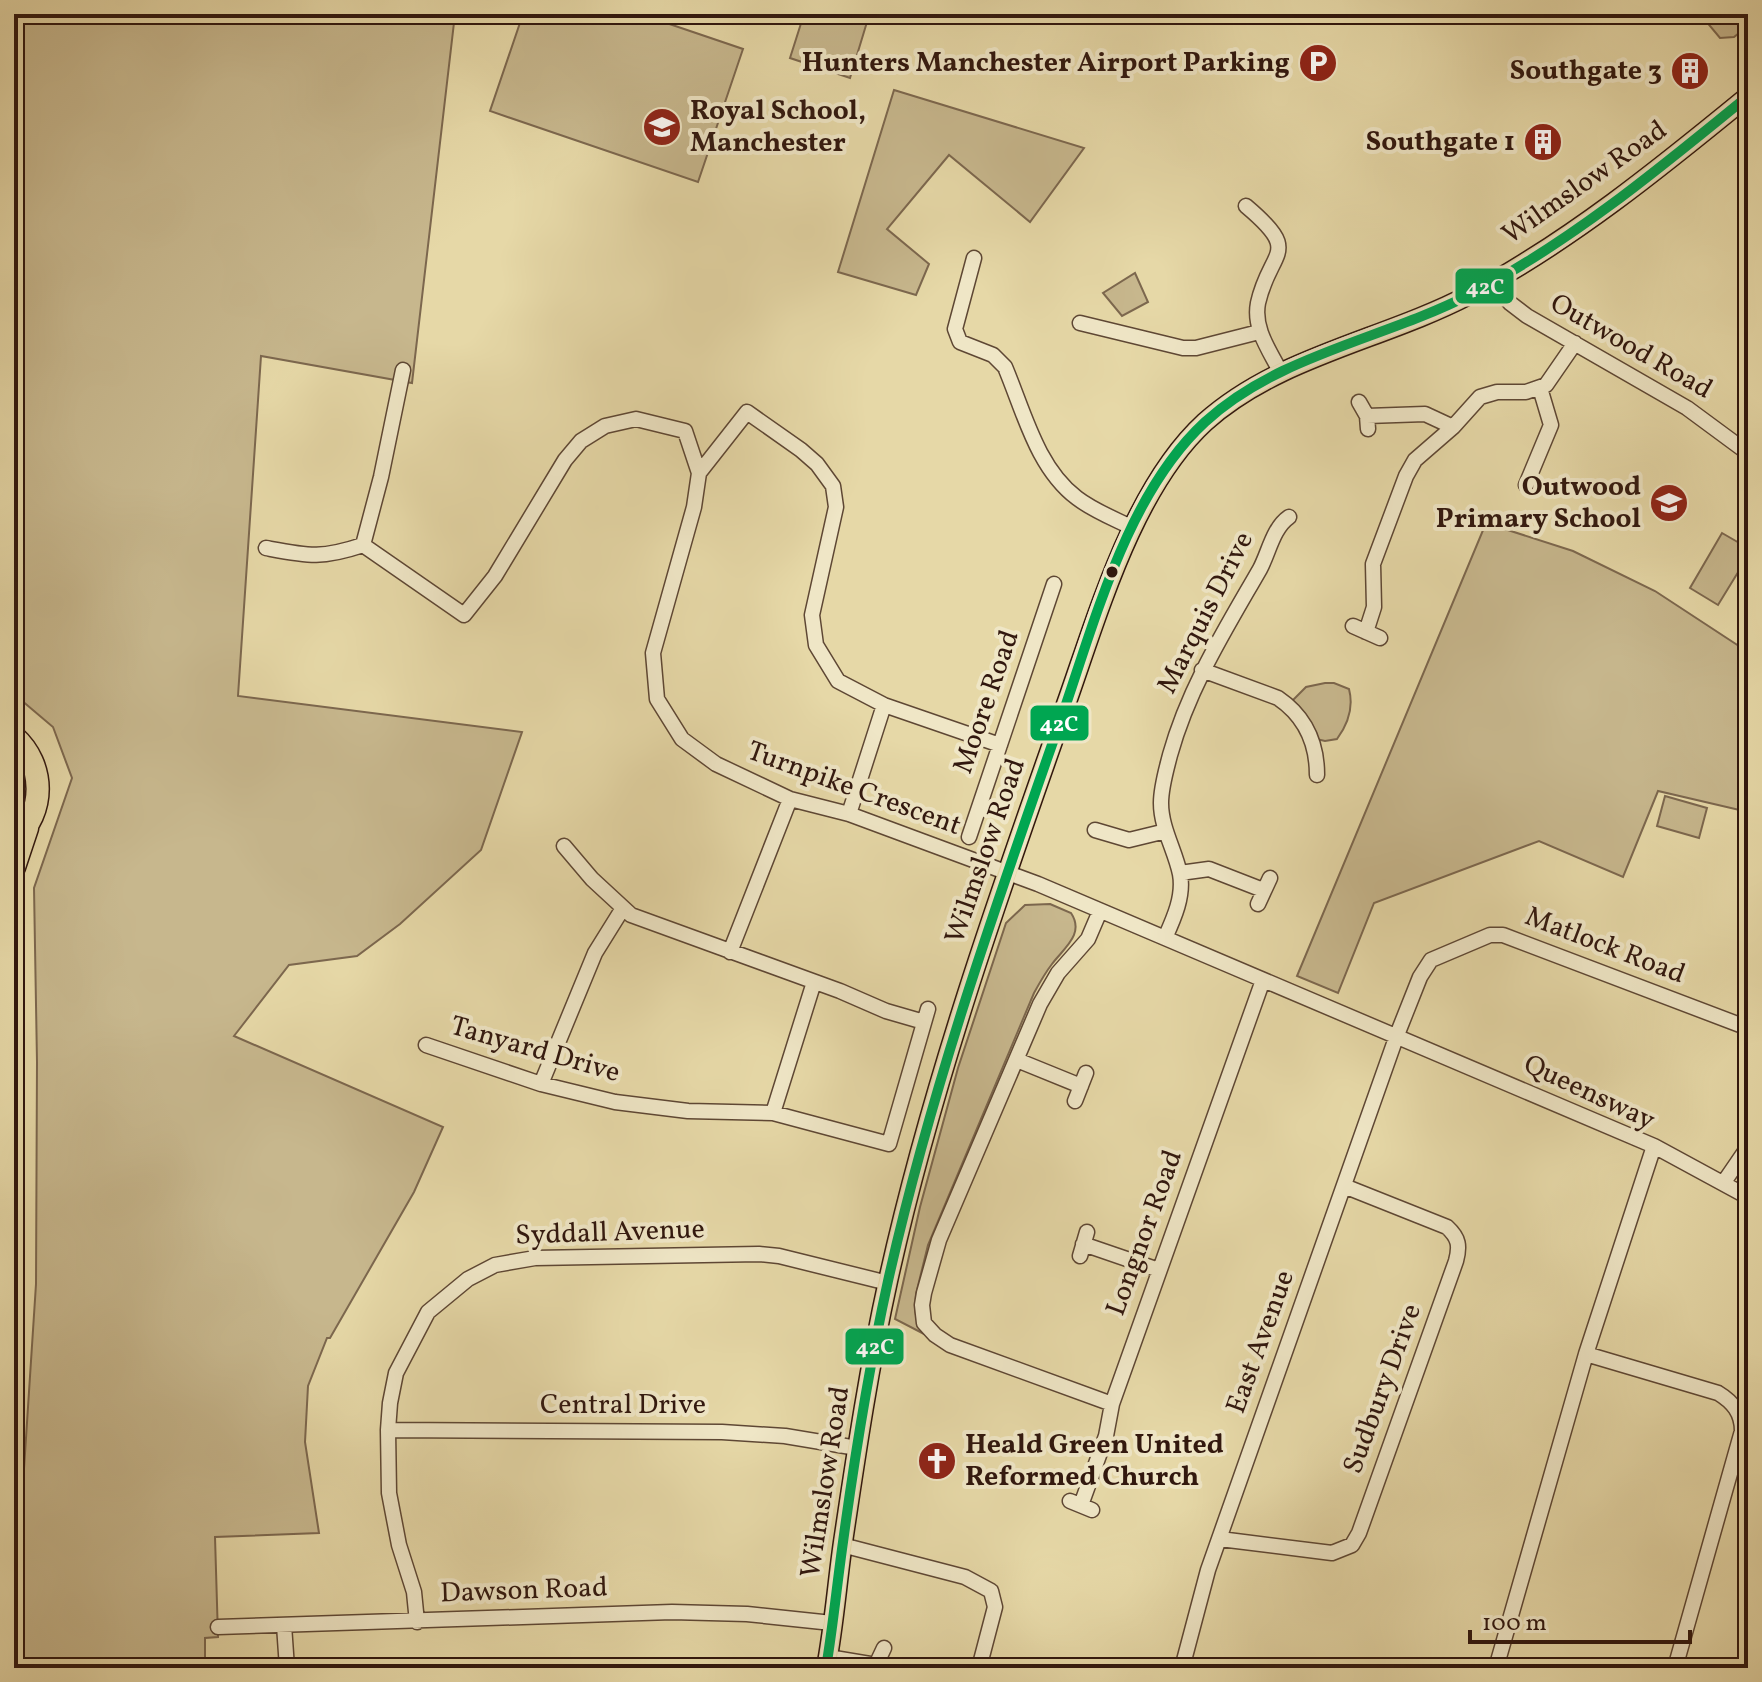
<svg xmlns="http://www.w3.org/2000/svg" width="1762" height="1682" viewBox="0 0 1762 1682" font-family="Vollkorn,serif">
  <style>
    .green { fill: #c7b78d; stroke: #7c674e; stroke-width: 2 }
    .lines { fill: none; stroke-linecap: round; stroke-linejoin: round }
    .minor-casing { stroke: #5e4734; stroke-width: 17 }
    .major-casing { stroke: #31170e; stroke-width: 21 }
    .highway-casing { stroke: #31170e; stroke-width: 25 }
    .minor { stroke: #efe6c6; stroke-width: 14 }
    .major { stroke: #e6d8a7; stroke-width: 18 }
    .highway { stroke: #e6d8a7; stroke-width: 22 }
    .bus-1-casing { stroke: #efe6c6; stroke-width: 16 }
    .bus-1 { stroke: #00a651; stroke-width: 10 }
    .bus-dot { fill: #31170e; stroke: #efe6c6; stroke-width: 3 }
    .labels { text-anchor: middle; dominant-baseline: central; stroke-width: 8; stroke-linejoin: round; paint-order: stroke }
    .poi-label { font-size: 28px; font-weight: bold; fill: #31170e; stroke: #efe6c6; text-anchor: end }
    .street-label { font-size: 28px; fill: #31170e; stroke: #efe6c6 }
    .line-badge { stroke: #efe6c6; stroke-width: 3 }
    .badge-label { font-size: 22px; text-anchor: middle; font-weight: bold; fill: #fff }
  </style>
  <rect width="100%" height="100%" fill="#e6d8a7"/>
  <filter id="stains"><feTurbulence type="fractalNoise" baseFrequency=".0025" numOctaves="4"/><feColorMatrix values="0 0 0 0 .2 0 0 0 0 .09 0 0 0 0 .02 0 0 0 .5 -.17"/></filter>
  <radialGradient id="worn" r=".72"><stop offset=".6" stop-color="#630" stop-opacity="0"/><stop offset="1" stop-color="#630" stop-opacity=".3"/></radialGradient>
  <path class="green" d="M14 14H455L412 383 261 356 238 696 522 732 481 850 400 924 357 956 289 965 234 1036 443 1127 414 1192 330 1338H327L308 1386 305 1442 319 1533 215 1537 218 1637 205 1638V1660H218L219 1668H14V1527L23 1484 36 1284 37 1062 34 888 72 778 53 727 14 694Z
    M523 14H640L743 49 698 182 490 111Z
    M804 14H841L867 22 850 78 790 58Z
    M1700 14H1748V26L1734 37 1720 38Z
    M894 90 1084 148 1030 222 949 155 887 229 929 264 916 295 838 272Z
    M1135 273 1148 302 1122 316 1103 293Z
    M1486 523 1573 551 1655 591 1748 652V812L1658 791 1623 877 1539 841 1374 903 1338 993 1297 976Z
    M1722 533 1748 548V556L1718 605 1690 588Z
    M1325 683H1334L1349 689C1354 708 1348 724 1337 739L1325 741 1312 738 1288 705 1306 687Z
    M14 756C28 775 23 796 14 816Z
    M1665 796 1707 808 1699 838 1657 826Z
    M1050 904 1071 913C1085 934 1064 948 1052 964 1045 973 1040 982 1034 993L928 1245 916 1294 915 1309 917 1321 928 1336 895 1319 920 1207 958 1068 1006 923 1025 905Z"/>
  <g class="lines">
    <defs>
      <path id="minor" d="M1246 206C1303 254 1270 249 1258 303 1253 329 1270 351 1281 373
        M974 258 955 329 960 342 993 355 1005 367C1024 412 1037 468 1077 498 1094 511 1115 519 1133 528
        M1492 282 1510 303 1527 316 1687 408 1748 453
        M1080 323 1183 348H1196L1259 332
        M1359 402 1367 416 1368 429
        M1367 416 1425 414 1453 427
        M699 473 747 412 801 450 817 464 833 486 836 507 812 615 816 645 838 681 884 705 1000 745
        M1526 485 1551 425 1540 388
        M363 545 464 615 495 576 565 460 581 441 605 426 636 419 685 431 699 473 694 507 653 653 657 699 682 739 716 764 790 799 849 814 1038 884 1654 1146 1586 1354 1496 1668
        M363 545 381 477 403 370
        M266 548C309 556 321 559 363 545
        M1353 626 1380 638
        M1366 632 1374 607 1373 564 1406 476 1415 460 1453 427 1480 397 1497 392H1526L1546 385 1575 343
        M1202 670 1278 698C1306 717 1317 743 1317 775
        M849 814 884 705
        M1095 830 1129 840 1166 831
        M969 837 1054 584
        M564 846 592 879 631 915 840 991 886 1011 924 1022
        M1180 873 1209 869 1263 890
        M1258 904 1270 878
        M1100 911 1088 939 1058 973 1040 1004 939 1240 924 1293 922 1305 924 1323 935 1335 950 1345 1112 1404
        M1165 938C1174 918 1184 896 1180 874 1175 850 1161 828 1161 803 1161 787 1166 771 1170 755 1189 687 1225 630 1260 569 1269 552 1273 528 1289 517
        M730 952 790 799
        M426 1045 541 1084 615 1102 688 1111 773 1113 889 1144 928 1009
        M1017 1060 1081 1086
        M541 1084 595 953 623 908
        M1075 1101 1086 1073
        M773 1113 814 982
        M1654 1146 1748 1197
        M1724 1182 1748 1147
        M1083 1244 1159 1270
        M1080 1256 1087 1232
        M1586 1354 1718 1393C1733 1402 1742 1413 1742 1431L1675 1668
        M388 1430 722 1432 785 1436 857 1448
        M1070 1501 1092 1510
        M1081 1505 1106 1436 1112 1404 1263 980
        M1220 1539 1332 1553 1352 1545 1359 1533 1456 1261C1460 1246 1459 1238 1447 1227L1344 1186
        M842 1545 965 1577 991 1591 995 1607 979 1668
        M417 1622 414 1592 399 1545 389 1493 388 1430 390 1403 396 1373 428 1312 468 1279 495 1265 535 1258 759 1254 779 1256 888 1283
        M284 1625 287 1668
        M218 1627 672 1612 747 1614 832 1623
        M828 1657 876 1665 878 1668
        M876 1665 884 1648
        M1182 1668 1208 1570 1397 1035 1420 977 1431 960 1490 935H1503L1748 1028"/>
      <path id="major" d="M826 1668C834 1626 837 1584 843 1542 856 1455 869 1367 888 1281 931 1086 998 897 1064 710 1097 618 1132 489 1205 422 1279 356 1383 340 1469 295 1570 241 1659 169 1748 96"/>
      <path id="highway" d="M14 737C45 765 46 812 14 840
        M14 867 27 828"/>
    </defs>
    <use href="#minor" class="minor-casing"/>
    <use href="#major" class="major-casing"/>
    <use href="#highway" class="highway-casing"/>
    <use href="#minor" class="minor"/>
    <use href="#major" class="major"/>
    <use href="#highway" class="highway"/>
    <defs>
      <path id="bus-1" d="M826 1668C833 1626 837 1584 843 1542 855 1454 869 1367 888 1281 931 1089 996 904 1061 719 1095 621 1127 494 1205 422 1278 355 1383 339 1469 295 1571 242 1660 168 1748 96"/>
    </defs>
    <use href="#bus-1" class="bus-1-casing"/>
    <use href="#bus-1" class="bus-1"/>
  </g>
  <defs>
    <symbol id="parking-disc" viewBox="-11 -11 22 22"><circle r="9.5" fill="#8f2418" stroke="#efe6c6"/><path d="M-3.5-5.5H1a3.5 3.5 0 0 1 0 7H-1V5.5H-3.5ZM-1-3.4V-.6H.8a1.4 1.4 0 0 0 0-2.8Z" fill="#fff"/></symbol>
    <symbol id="building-disc" viewBox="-11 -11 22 22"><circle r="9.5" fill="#8f2418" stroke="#efe6c6"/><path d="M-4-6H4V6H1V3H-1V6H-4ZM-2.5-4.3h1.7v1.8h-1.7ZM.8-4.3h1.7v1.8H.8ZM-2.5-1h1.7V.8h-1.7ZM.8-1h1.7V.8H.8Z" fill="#fff"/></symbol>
    <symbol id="school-disc" viewBox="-11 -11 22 22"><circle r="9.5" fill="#8f2418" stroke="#efe6c6"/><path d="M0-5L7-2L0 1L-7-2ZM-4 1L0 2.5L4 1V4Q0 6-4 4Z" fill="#fff"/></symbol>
    <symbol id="church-disc" viewBox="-11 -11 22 22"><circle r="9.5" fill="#8f2418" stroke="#efe6c6"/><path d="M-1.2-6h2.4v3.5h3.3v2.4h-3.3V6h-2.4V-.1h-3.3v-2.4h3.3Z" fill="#fff"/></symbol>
  </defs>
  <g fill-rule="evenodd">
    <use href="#parking-disc" x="1296" y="41" width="44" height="44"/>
    <use href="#building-disc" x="1668" y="49" width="44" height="44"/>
    <use href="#school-disc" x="640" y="105" width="44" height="44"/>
    <use href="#building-disc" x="1521" y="120" width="44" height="44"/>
    <use href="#school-disc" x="1647" y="481" width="44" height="44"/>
    <use href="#church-disc" x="915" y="1439" width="44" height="44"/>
  </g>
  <circle class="bus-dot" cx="1112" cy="572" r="7"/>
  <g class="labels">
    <g class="poi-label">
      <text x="1290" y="63">Hunters Manchester Airport Parking</text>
      <text x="1662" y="71">Southgate 3</text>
      <text x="690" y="111" text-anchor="start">Royal School,<tspan x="690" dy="32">Manchester</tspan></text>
      <text x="1515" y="142">Southgate 1</text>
      <text x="1641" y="487">Outwood<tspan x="1641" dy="32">Primary School</tspan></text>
      <text x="965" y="1445" text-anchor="start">Heald Green United<tspan x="965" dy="32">Reformed Church</tspan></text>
    </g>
    <g class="street-label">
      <text transform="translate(1585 183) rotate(-35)">Wilmslow Road</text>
      <text transform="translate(1631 347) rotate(30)">Outwood Road</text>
      <text transform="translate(1206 613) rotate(-63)">Marquis Drive</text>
      <text transform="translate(987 702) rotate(-71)">Moore Road</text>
      <text transform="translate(854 789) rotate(20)">Turnpike Crescent</text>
      <text transform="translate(986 851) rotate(-71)">Wilmslow Road</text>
      <text transform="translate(1605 946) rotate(21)">Matlock Road</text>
      <text transform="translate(535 1050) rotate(16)">Tanyard Drive</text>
      <text transform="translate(1589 1093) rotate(25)">Queensway</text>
      <text transform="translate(610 1233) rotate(-2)">Syddall Avenue</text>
      <text transform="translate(1145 1233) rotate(-70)">Longnor Road</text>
      <text transform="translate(1261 1342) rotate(-70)">East Avenue</text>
      <text transform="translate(1383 1389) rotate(-70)">Sudbury Drive</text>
      <text x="623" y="1405">Central Drive</text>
      <text transform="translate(826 1482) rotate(-81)">Wilmslow Road</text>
      <text transform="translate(524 1591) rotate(-2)">Dawson Road</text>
    </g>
  </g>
  <g class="line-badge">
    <rect x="1454" y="267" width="61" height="38" rx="8" fill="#00a651"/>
    <rect x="1029" y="704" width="61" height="38" rx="8" fill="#00a651"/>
    <rect x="844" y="1327" width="61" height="39" rx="8" fill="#00a651"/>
  </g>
  <g class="badge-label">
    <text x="1485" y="294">42C</text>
    <text x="1059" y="731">42C</text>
    <text x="875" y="1354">42C</text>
  </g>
  <rect width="1762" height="1682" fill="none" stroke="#e6d8a7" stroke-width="48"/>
  <rect x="16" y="16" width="1730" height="1650" fill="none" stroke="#31170e" stroke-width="4"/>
  <rect x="24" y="24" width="1714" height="1634" fill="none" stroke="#31170e" stroke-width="2"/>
  <path d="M1470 1630v12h220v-12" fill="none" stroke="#31170e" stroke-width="4"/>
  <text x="1482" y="1630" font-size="24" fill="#31170e" stroke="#efe6c6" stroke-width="6" paint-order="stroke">100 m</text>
  <rect width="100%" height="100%" filter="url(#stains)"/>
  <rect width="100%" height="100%" fill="url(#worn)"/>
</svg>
